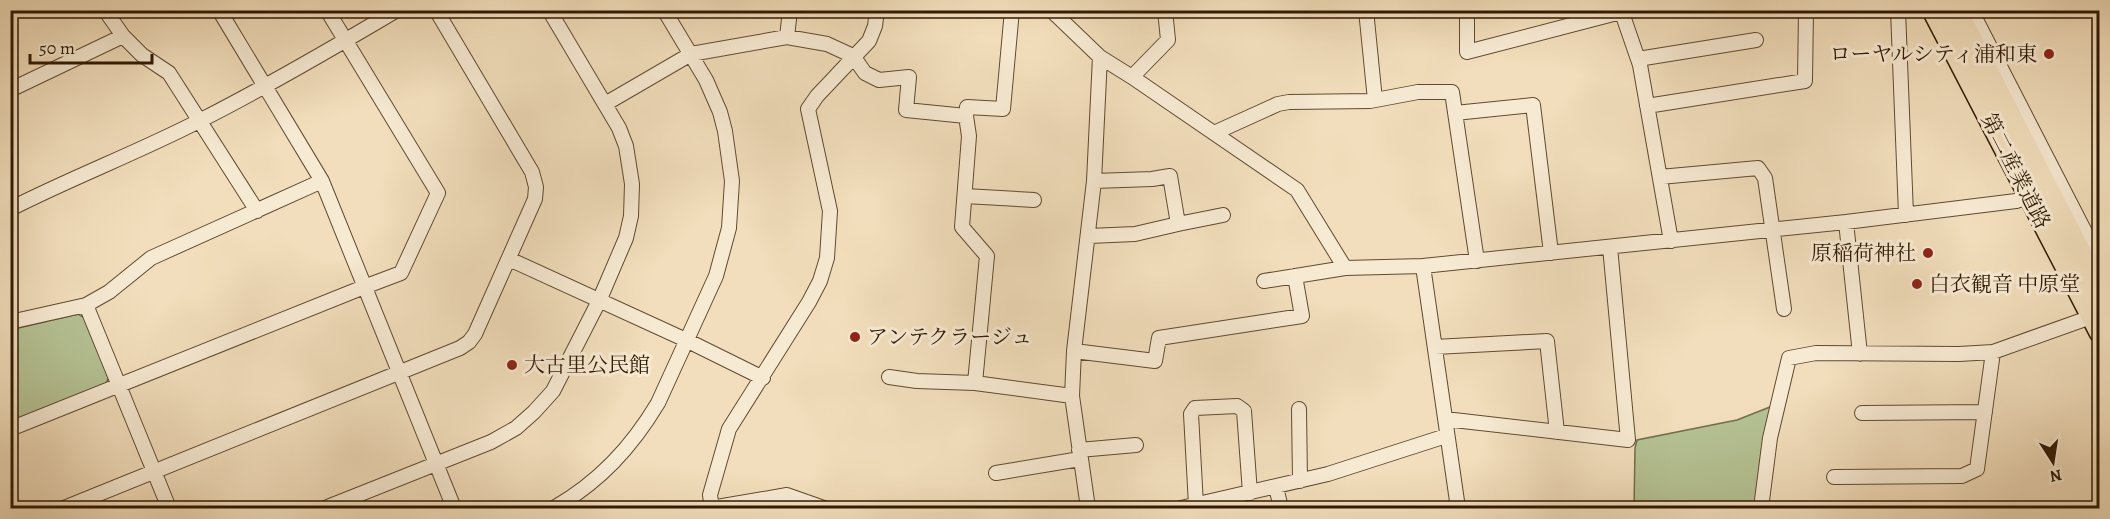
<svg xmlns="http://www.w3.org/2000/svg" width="2110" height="519" viewBox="0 0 2110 519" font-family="Alegreya,'Noto Serif JP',serif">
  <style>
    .green { fill: #b5c294; stroke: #726e4c; stroke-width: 1.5 }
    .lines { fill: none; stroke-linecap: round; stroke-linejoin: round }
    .minor-casing { stroke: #604a31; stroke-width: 16 }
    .primary-casing { stroke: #301903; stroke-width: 24 }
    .minor { stroke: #f7ead3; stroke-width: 14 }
    .primary { stroke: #f2debc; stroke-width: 21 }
    .poi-dot { fill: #8f2418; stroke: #f7ead3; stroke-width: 2 }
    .labels { text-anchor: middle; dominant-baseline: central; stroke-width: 6; stroke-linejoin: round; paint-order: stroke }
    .poi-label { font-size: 21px; fill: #301903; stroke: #f7ead3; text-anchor: start }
    .street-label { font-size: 21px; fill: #301903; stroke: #f7ead3 }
  </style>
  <rect width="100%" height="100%" fill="#f2debc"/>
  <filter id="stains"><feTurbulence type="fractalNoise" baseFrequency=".00333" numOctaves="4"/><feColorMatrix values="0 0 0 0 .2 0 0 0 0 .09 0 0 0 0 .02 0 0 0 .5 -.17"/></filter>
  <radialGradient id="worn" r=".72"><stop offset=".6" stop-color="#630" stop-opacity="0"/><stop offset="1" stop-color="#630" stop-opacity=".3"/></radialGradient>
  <path class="green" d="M78 314 85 318 109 376 106 384 11 424 10 330Z
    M1775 405 1759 508H1634L1635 448 1637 440 1737 420Z"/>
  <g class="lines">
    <defs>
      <path id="minor" d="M105 10 123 36
        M219 10 322 181 454 508
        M1051 10 1100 57 1132 77 1297 190 1345 268
        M1366 10 1375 100
        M1467 10V52L1621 12
        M1621 10 1640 65 1671 241
        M1898 10 1906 215
        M1971 10 2100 261
        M10 12 15 10
        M787 37 790 10
        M1638 59 1756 40
        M1132 77 1168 40 1165 10
        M10 90 123 36 142 55 169 73 257 211
        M605 104 691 54 787 37 827 44 853 56 865 73 879 80 909 77 906 110 966 116 969 136 962 227 987 256 975 383
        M1647 106 1805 81 1806 10
        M1455 113 1533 105 1551 253
        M966 116 967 107 1003 109 1012 10
        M1214 133 1278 104 1289 102 1370 101 1418 92H1452L1477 261
        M1660 177 1758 168 1765 178 1784 309
        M965 196 1034 200
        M10 209C73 177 139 152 201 120 268 86 333 48 397 10
        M1846 222 1860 354
        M1178 224 1223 215
        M1089 236 1135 234 1178 224 1170 176 1152 179 1094 181
        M509 259 686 340 763 378
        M1423 266 1458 508
        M1264 281 1345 268 1423 266 1846 222 2016 201 2029 197
        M86 305 169 508
        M10 322 86 305 109 292 151 258 322 181
        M1435 347 1547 341 1557 432
        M1074 351 1155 361 1159 338 1302 316 1295 276
        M889 377 917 381 975 383 1072 396
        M1299 409 1300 481
        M1862 413 1985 412
        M1445 419 1628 440 1610 247
        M10 429 364 287 401 273 438 193 327 10
        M1079 450 1136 445
        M996 473 1080 459
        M1834 477 1962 476 1977 469 1993 352
        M1276 487 1281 508
        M1196 505 1191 414 1195 408 1237 406 1244 411 1250 493
        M64 508 460 348 469 342 475 334 535 199 536 187 532 172 436 10
        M325 508 491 442 516 428 534 412 553 391 599 301 626 238 631 216 632 184 626 146 619 128 549 10
        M554 508C599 482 631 448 658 403L716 276 729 228 732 181 725 131 720 112 706 80 664 10
        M711 508 787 495 824 508
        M712 508 710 495 729 429 809 302 820 281 827 258 830 211 808 109 817 96 869 41 875 26 877 10
        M1088 508 1072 396 1074 351 1094 181 1100 57
        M1181 508 1328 474 1446 436
        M1761 508 1770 438 1789 358 1816 353 1959 354 1993 352 2091 317"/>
      <path id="primary" d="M1933 10 2100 332
        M1956 10 2100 291"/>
    </defs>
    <use href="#minor" class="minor-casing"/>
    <use href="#primary" class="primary-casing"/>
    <use href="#minor" class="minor"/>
    <use href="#primary" class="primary"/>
  </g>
  <g class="poi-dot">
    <circle cx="2049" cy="54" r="6"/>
    <circle cx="1928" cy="253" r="6"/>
    <circle cx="1917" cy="284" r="6"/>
    <circle cx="855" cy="337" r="6"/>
    <circle cx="512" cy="365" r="6"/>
  </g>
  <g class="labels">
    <g class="poi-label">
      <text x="2037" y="54" text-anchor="end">ローヤルシティ浦和東</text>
      <text x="1916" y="253" text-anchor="end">原稲荷神社</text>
      <text x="1929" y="284">白衣観音 中原堂</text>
      <text x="867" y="337">アンテクラージュ</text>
      <text x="524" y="365">大古里公民館</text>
    </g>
    <g class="street-label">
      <text transform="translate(2016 171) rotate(63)">第二産業道路</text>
    </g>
  </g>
  <rect width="2110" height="519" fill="none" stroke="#f2debc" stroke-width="36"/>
  <rect x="12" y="12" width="2086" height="495" fill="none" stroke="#301903" stroke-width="3"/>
  <rect x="18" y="18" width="2074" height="483" fill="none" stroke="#301903" stroke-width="1.5"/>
  <g transform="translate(2053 462) rotate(168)" stroke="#f7ead3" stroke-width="4.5" paint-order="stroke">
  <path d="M0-4.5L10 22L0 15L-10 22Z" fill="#301903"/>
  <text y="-9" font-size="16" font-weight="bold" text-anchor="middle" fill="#301903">N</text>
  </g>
  <path d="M30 54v9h122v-9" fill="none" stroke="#301903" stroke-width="3"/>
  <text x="39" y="54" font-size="18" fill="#301903" stroke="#f7ead3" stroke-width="4.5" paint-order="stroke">50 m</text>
  <rect width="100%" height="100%" filter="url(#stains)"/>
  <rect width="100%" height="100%" fill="url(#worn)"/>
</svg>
